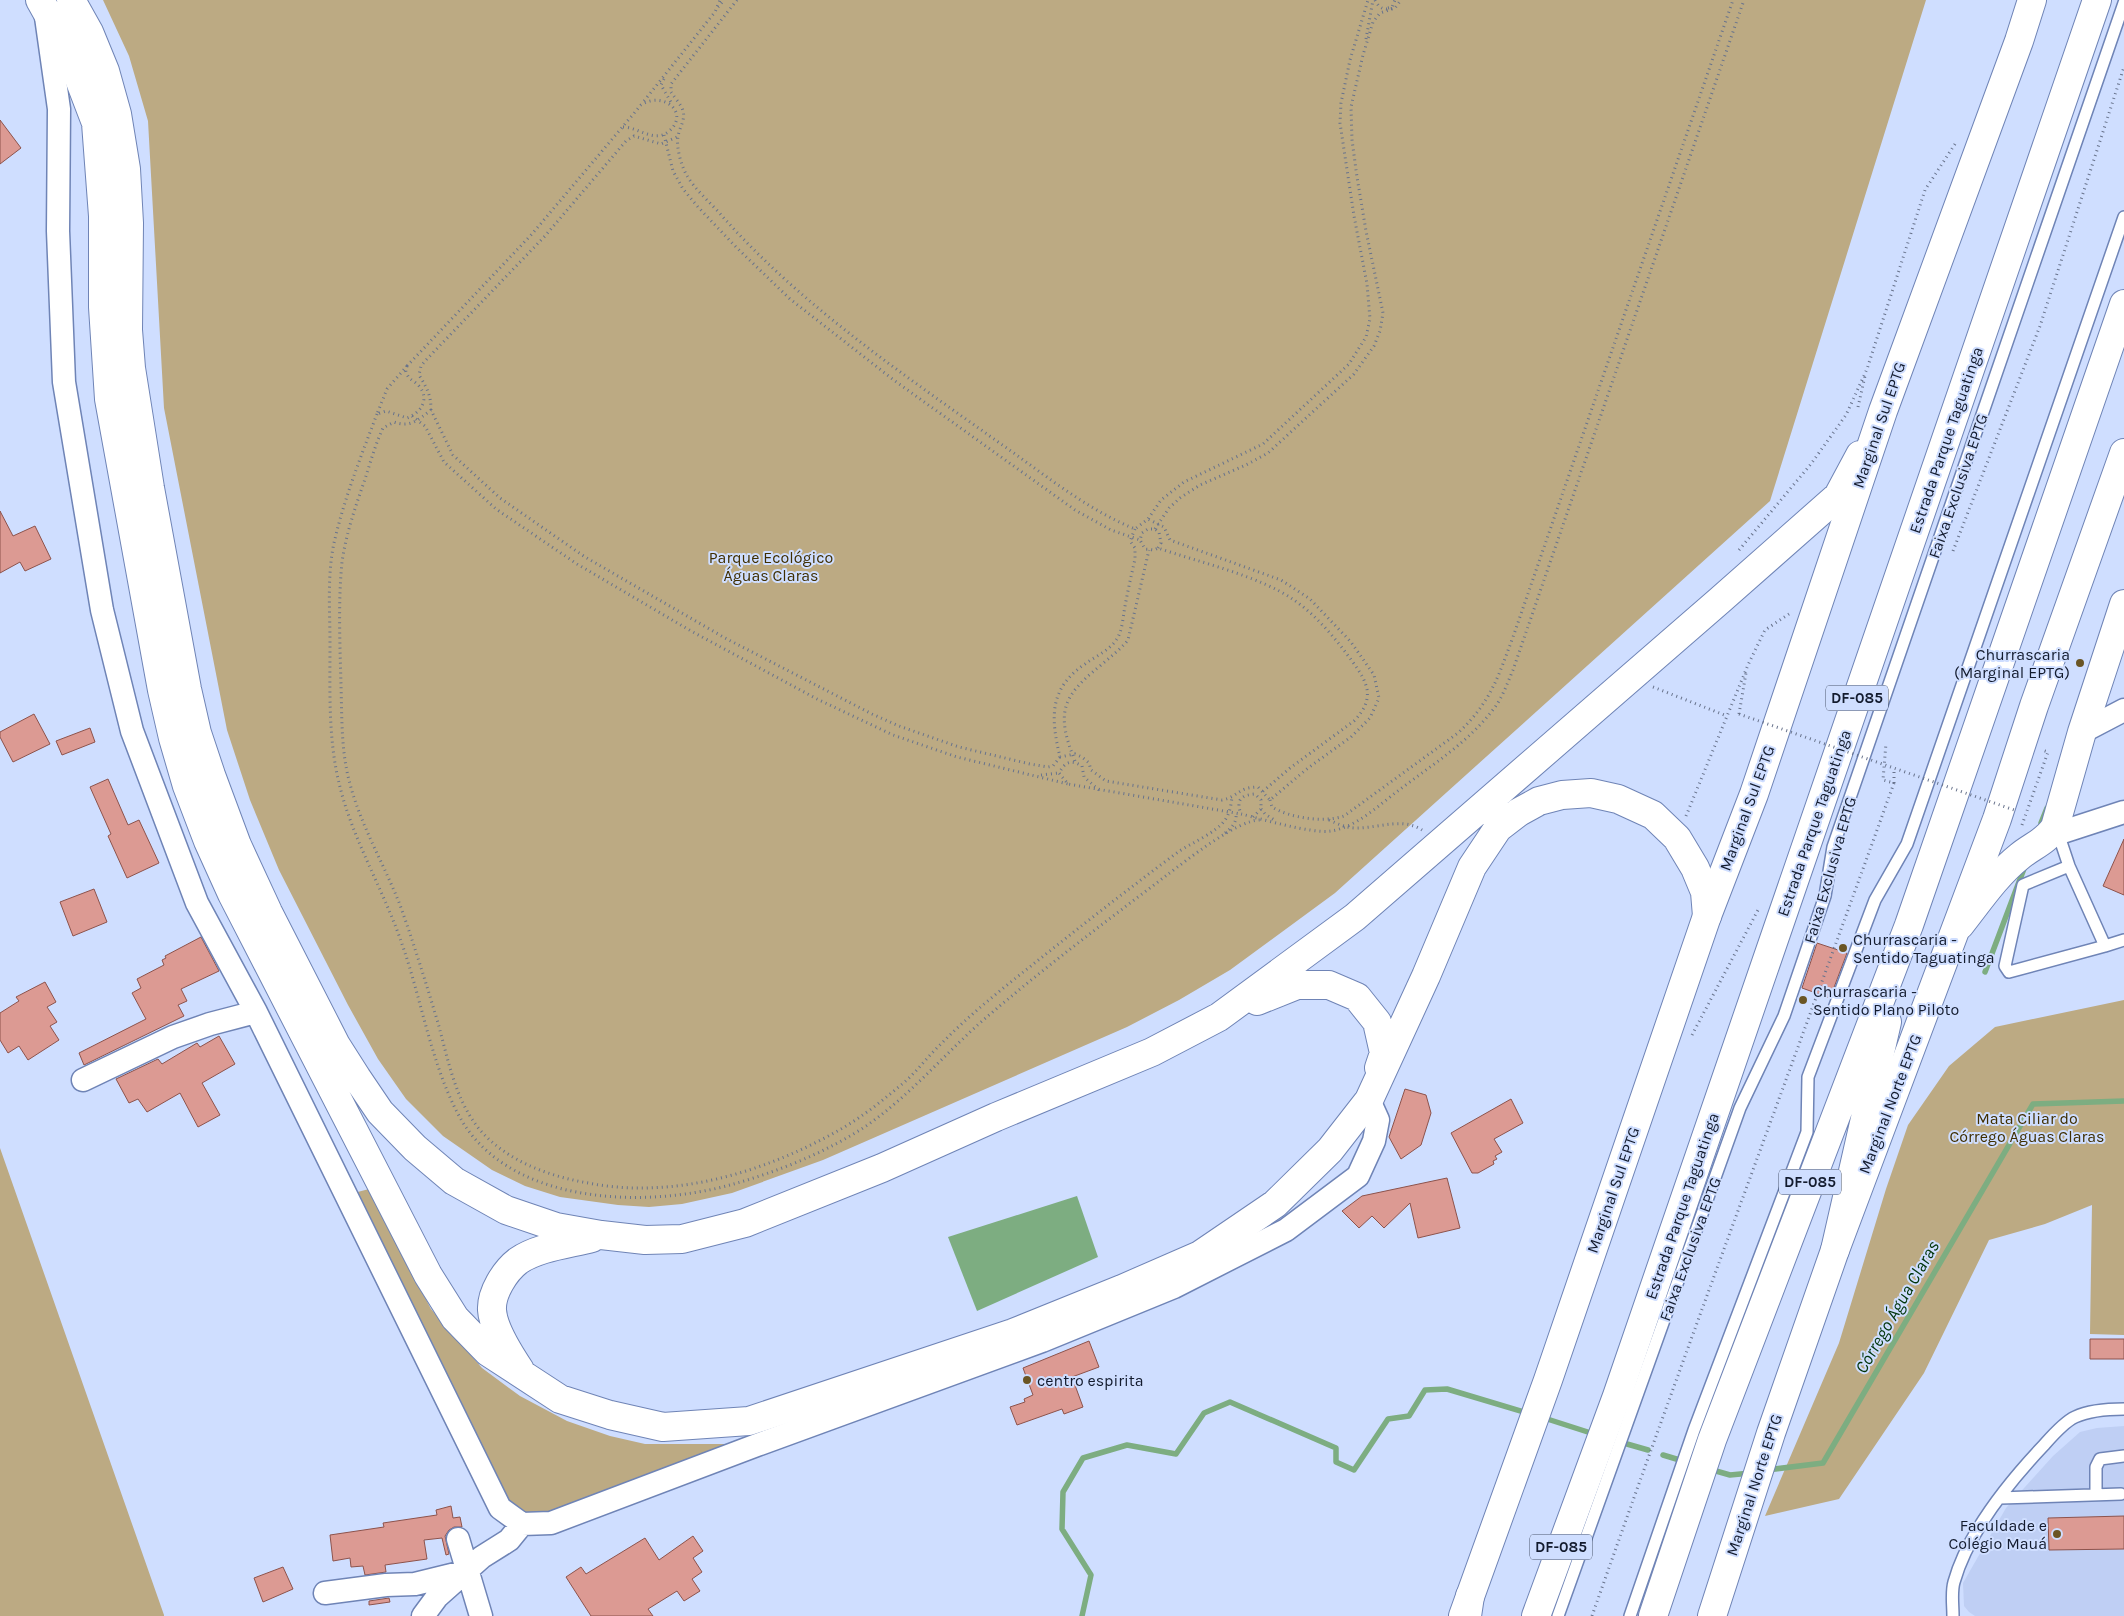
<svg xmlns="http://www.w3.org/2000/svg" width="2124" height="1616" viewBox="0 0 2124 1616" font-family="Karla,sans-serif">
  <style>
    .built { fill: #bfcff4 }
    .green { fill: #bcaa83 }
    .water { fill: #7dad81 }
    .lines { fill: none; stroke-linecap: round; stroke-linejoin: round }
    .stream { stroke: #7dad81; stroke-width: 5.5 }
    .building { fill: #dc9a93; stroke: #8d534c }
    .service-casing { stroke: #6f84b6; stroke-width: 14 }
    .minor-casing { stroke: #6f84b6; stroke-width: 25 }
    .tertiary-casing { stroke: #6f84b6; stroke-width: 30 }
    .primary-casing { stroke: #6f84b6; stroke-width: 30 }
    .motorway-casing { stroke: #6f84b6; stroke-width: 30 }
    .path { stroke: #68738c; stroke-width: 3; stroke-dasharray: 1 4; stroke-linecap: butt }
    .service { stroke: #fff; stroke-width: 11 }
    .minor { stroke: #fff; stroke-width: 22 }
    .tertiary { stroke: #fff; stroke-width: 28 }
    .primary { stroke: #fff; stroke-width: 28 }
    .motorway { stroke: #fff; stroke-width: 28 }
    .path-bridge { stroke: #68738c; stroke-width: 3; stroke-dasharray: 1 4; stroke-linecap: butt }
    .poi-dot { fill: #6a5524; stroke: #cfdeff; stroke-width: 2 }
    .labels { text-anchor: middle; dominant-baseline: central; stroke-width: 4; stroke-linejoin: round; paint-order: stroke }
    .shield { fill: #cfdeff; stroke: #4b566d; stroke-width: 1 }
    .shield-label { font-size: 15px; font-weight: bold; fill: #131b2e }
    .street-label { font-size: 16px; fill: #131b2e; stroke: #cfdeff }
    .park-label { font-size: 16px; fill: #3f2e00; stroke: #cfdeff }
    .poi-label { font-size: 16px; fill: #131b2e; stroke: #cfdeff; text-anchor: start }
    .water-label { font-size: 18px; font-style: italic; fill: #00350b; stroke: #cfdeff }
  </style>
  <rect width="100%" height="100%" fill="#cfdeff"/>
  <path class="built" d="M2124 1426V1616H1975L1969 1612 1964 1606 1963 1583 2006 1508 2053 1456 2080 1432 2097 1428Z"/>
  <path class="green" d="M103 0H1926L1770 501 1335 893 1230 970 1179 1000 1127 1027 823 1160 732 1193 682 1204 649 1207 618 1205 560 1197 525 1186 492 1170 443 1136 406 1099 378 1059 348 1005 279 870 250 800 227 730 164 408 148 121 129 56Z
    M2124 1000V1335L2090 1334 2092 1205 2045 1224 1989 1240 1924 1373 1839 1499 1765 1516 1839 1343 1886 1189 1908 1125 1949 1066 1995 1027Z
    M0 1148 164 1615V1616H0Z
    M369 1189 431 1309 482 1368 520 1396 567 1421 610 1436 645 1444H749L550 1520 504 1506 350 1194Z"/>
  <path class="water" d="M1077 1196 1098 1257 977 1311 948 1237Z"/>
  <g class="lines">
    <path class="stream" d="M2041 823 2047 808
      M1985 972 2025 866
      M1541 1417 1594 1434
      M1620 1442 1648 1450
      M1663 1455 1683 1461
      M1709 1469 1730 1475 1751 1473
      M1767 1470 1823 1463 2033 1104 2124 1101
      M1082 1616 1091 1575 1062 1529 1063 1492 1083 1458 1127 1445 1176 1454 1204 1413 1230 1402 1336 1448V1462L1354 1470 1388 1419 1409 1416 1425 1390 1447 1389 1527 1413"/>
  </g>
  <path class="building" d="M0 120 21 148 0 164Z
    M0 511 13 536 35 526 51 559 25 571 20 562 0 573Z
    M34 714 50 744 13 762 0 737V732Z
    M90 728 95 742 62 755 56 741Z
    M108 779 128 825 139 820 159 863 127 878 108 836 111 834 90 787Z
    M2124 839V895L2103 886Z
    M94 889 107 922 73 936 60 902Z
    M201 937 219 971 181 989 187 1001 178 1005 184 1016 84 1065 79 1053 146 1019 132 993 141 988 137 979 164 965 162 960 166 958 165 956Z
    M1817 943 1847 953 1830 998 1802 988Z
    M45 982 56 1002 47 1007 57 1022 50 1026 59 1040 28 1060 19 1046 8 1053 0 1040V1013L19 1001 16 997Z
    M219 1036 235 1064 202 1083 220 1115 198 1127 180 1093 147 1112 138 1099 129 1103 116 1079 158 1059 162 1064 197 1043 200 1047Z
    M1405 1089 1426 1095 1431 1113 1421 1145 1401 1159 1389 1137Z
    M1511 1099 1523 1123 1494 1139 1502 1152 1495 1156 1497 1159 1493 1161 1494 1164 1478 1173H1472L1451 1133Z
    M1447 1178 1460 1228 1418 1238 1410 1203 1384 1228 1372 1216 1359 1228 1342 1211 1362 1196Z
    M2090 1339H2124V1359H2090Z
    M1089 1341 1099 1367 1072 1377 1083 1407 1064 1414 1062 1409 1017 1425 1010 1407 1025 1402 1024 1399 1033 1395 1023 1368Z
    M451 1506 453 1518 460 1517 462 1527H454L449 1530 445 1536 449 1554 446 1555 442 1538 424 1540 427 1559 385 1565 386 1572 365 1575 363 1566 351 1567 350 1558 333 1561 330 1535 384 1527 383 1523 437 1515 436 1510Z
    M2124 1516V1549L2049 1550 2048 1518Z
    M693 1536 703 1551 693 1558 702 1572 692 1579 700 1591 684 1601 677 1591 648 1609 653 1616H591L566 1577 581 1567 586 1574 645 1538 659 1560Z
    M283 1567 293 1589 263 1602 254 1578Z
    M389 1598 390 1602 369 1605V1601Z"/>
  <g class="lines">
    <defs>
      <path id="service" d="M2058 833 2069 866 2105 946 2124 940
        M2069 866 2023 885 2005 966 2009 972 2105 946
        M2096 1494V1467L2100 1459 2124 1456
        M2000 1498 2121 1494
        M1558 1616 1740 1108 1784 1016 1825 896 1833 847 2124 3
        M1630 1616 1694 1430 1807 1132 1808 1077 1875 900 1907 844 2124 217
        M1953 1616C1953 1605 1951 1592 1954 1582 1968 1532 2009 1482 2044 1445 2052 1436 2064 1422 2075 1417 2090 1410 2108 1409 2124 1409"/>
      <path id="minor" d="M46 17 59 109 58 231 64 382 102 610 132 731 197 903 256 1012 500 1508 522 1524 551 1523 757 1445 1042 1341 1174 1287 1286 1230 1358 1176 1374 1141 1378 1120 1369 1100
        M2082 732 2124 710
        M2050 836 2124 812
        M83 1080 173 1037 210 1024 256 1012
        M458 1539 481 1616
        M325 1593 386 1585 415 1584 468 1571
        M423 1616 437 1597 482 1557 509 1540 522 1524"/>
      <path id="tertiary" d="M40 0 68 50 96 123 103 216V307L109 399 162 690 173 738 187 786 208 841 232 894 428 1275 455 1318 488 1352 560 1399 610 1415 663 1427 749 1421 1013 1333 1122 1289 1200 1255 1275 1204 1330 1150 1369 1100 1426 976 1472 867 1498 828 1519 812 1539 801 1562 795 1591 793 1618 799 1653 815 1677 838 1695 868 1705 892 1707 916
        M71 0 89 32 105 71 117 114 126 169 129 223 128 330 131 368 150 488 187 689 197 733 211 775 237 845 268 912 336 1045 357 1078 380 1112 415 1148 454 1181 506 1210 556 1227 601 1235 645 1240 682 1239 745 1223 882 1168 996 1117 1152 1052 1219 1017 1355 917 1719 601 1838 496 1860 455
        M1960 925C1979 901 1996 875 2020 856 2032 846 2047 841 2055 827L2082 732 2124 604
        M1257 1001 1297 985H1329L1357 997 1377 1022 1384 1053 1379 1068
        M520 1370C510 1355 493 1328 492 1310 491 1293 505 1271 518 1261 538 1247 569 1244 592 1238"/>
      <path id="primary" d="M1463 1616 1548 1380 1707 916 1754 794 1883 411 2019 41 2032 0
        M1712 1616 1771 1433 1835 1250 1997 819 2034 706 2124 453"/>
      <path id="motorway" d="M1835 1250 1887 1022
        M1467 1616 1470 1596
        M1536 1616 1617 1396 2097 0
        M1653 1616 1712 1440 1909 925 2124 304"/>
    </defs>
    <use href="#service" class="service-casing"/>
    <use href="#minor" class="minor-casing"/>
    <use href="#tertiary" class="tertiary-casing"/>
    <use href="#primary" class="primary-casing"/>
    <use href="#motorway" class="motorway-casing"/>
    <path class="path" d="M737 0 671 84V92C674 97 679 102 682 108 687 119 679 127 678 137 676 146 681 165 686 174 694 189 711 203 723 217 802 306 904 375 1001 444 1044 474 1086 509 1135 529L1148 519 1161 500 1184 482 1263 444 1349 364 1366 337 1370 319 1367 284 1354 216 1340 123 1341 103 1350 60 1368 0
      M1375 0C1380 10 1385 10 1395 8L1401 0
      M718 7 724 0
      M1388 8 1392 7 1395 0
      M1366 39 1373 0
      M664 79 661 85 672 104
      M644 101 715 12 720 0
      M664 135 673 171 683 189 698 207 736 247 790 299 895 381 1075 510 1111 530 1140 540
      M407 366 532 234 641 105C664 90 691 114 668 132 654 143 638 127 623 127
      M407 366C406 370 405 371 407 374 409 380 415 381 419 386 430 399 421 413 407 418L386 411 377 414 387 389Z
      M1858 407 1865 376
      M431 410C431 395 427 388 419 375L421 366 426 360 545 236 626 141 634 136 661 144 677 137
      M377 414C361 456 344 499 334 543 327 576 330 610 330 644 330 691 328 741 340 787 353 840 384 891 402 944 421 998 431 1062 457 1112 504 1205 642 1209 730 1185 777 1172 828 1152 869 1124 911 1094 943 1056 981 1022 1041 970 1104 923 1167 875 1187 860 1237 820 1260 820
      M412 416 425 426 444 462 496 509 577 564 691 631 817 699 893 735 957 757 1068 784
      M1135 529 1130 541 1135 548V559C1131 577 1127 594 1124 612 1123 619 1122 628 1119 635 1112 650 1097 655 1085 664 1048 689 1051 719 1060 757L1075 754 1082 757 1089 763 1091 770 1106 781 1222 800C1238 797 1238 787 1258 787L1270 800 1308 768 1351 737 1370 718 1379 698 1374 675 1351 642 1310 599 1281 580 1170 540 1164 527 1148 519
      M1155 529 1169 508 1180 498 1200 485 1246 465 1268 453 1354 374 1374 346 1380 331 1383 313 1366 231 1357 177 1352 140 1351 107 1363 55 1373 22 1380 13 1395 8
      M1158 548 1161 543 1159 532 1155 529H1148L1142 533 1140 540 1145 549 1154 550 1158 548C1198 562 1260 576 1294 600 1316 615 1336 639 1352 661 1369 684 1375 699 1354 721L1290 768 1261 793
      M1739 550 1811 464 1846 415 1867 369 1925 190 1955 144
      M1953 551 2040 326 2124 67
      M1653 687 1727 716
      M1739 714 1746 673
      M1060 757 1053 766 1048 767 1030 764 959 747 899 726 872 714 725 638 585 557 500 498 453 455 431 410C418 420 410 428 394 422L383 428C375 445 370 464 364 482 355 508 346 534 342 562 338 602 340 645 341 685 342 718 341 752 350 784 361 826 384 864 400 905 414 944 426 983 438 1023 448 1059 455 1100 480 1130 507 1161 548 1176 588 1183 674 1200 766 1172 841 1129 862 1117 882 1101 901 1085 916 1073 927 1057 941 1044 971 1013 1007 985 1041 958 1086 922 1131 887 1178 852 1191 843 1216 833 1225 820 1230 813 1231 805 1232 797
      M1075 761C1056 714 1061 697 1100 666 1110 657 1120 650 1128 640L1149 550
      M1041 775 1059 773
      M1894 783V769
      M1099 790 1084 777 1082 766C1071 759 1065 762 1059 773L1068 784 1241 814
      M1270 800 1272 807C1290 818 1324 823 1344 816L1458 733C1491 702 1498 677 1513 637L1733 0
      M1261 809 1265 814 1276 821
      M1686 816 1748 665 1765 630 1789 614
      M1253 817 1261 809V800L1255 794C1240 795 1236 801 1241 814 1262 819 1312 834 1331 831 1357 827 1379 805 1399 790 1432 765 1467 743 1492 711 1502 699 1507 684 1513 670L1744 0
      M1329 820C1338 824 1346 828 1356 828 1380 828 1402 817 1422 830
      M2022 825 2048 752 2042 750
      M1225 833C1232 828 1237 822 1236 813
      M1692 1035 1758 910
      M1592 1616C1690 1337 1794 1061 1894 783L1883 780 1886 743"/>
    <use href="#service" class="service"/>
    <use href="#minor" class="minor"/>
    <use href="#tertiary" class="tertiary"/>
    <use href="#primary" class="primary"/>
    <use href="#motorway" class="motorway"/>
    <path class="path-bridge" d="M1739 714 2017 811"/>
  </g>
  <g class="poi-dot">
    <circle cx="2080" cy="663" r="5"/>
    <circle cx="1843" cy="948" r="5"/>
    <circle cx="1803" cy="1000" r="5"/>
    <circle cx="1027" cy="1380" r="5"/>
    <circle cx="2057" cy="1534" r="5"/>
  </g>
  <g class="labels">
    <g class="shield">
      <rect x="1826" y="685.5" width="62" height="25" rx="4"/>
      <rect x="1779" y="1169.5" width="62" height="25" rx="4"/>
      <rect x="1530" y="1534.5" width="62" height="25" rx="4"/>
    </g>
    <g class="shield-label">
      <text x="1857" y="698">DF-085</text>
      <text x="1810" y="1182">DF-085</text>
      <text x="1561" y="1547">DF-085</text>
    </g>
    <g class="street-label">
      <text transform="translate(1879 425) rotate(-71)">Marginal Sul EPTG</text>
      <text transform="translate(1946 440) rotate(-71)">Estrada Parque Taguatinga</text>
      <text transform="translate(1958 486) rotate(-71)">Faixa Exclusiva EPTG</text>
      <text transform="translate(1747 808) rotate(-70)">Marginal Sul EPTG</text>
      <text transform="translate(1814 823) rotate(-71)">Estrada Parque Taguatinga</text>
      <text transform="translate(1830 870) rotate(-74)">Faixa Exclusiva EPTG</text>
      <text transform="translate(1890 1104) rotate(-69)">Marginal Norte EPTG</text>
      <text transform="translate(1613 1190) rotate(-71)">Marginal Sul EPTG</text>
      <text transform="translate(1682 1206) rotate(-71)">Estrada Parque Taguatinga</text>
      <text transform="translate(1690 1249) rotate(-70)">Faixa Exclusiva EPTG</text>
      <text transform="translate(1754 1485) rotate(-72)">Marginal Norte EPTG</text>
    </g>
    <g class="park-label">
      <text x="771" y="557">Parque Ecológico<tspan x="771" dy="18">Águas Claras</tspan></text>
      <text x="2027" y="1118">Mata Ciliar do<tspan x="2027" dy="18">Córrego Águas Claras</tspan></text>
    </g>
    <g class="poi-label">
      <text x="2070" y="654" text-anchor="end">Churrascaria<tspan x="2070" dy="18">(Marginal EPTG)</tspan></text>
      <text x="1853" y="939">Churrascaria -<tspan x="1853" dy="18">Sentido Taguatinga</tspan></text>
      <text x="1813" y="991">Churrascaria -<tspan x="1813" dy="18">Sentido Plano Piloto</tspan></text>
      <text x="1037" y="1380">centro espirita</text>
      <text x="2047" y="1525" text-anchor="end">Faculdade e<tspan x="2047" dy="18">Colégio Mauá</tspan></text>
    </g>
    <g class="water-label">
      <text transform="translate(1897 1307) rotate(-60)">Córrego Água Claras</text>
    </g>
  </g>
</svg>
